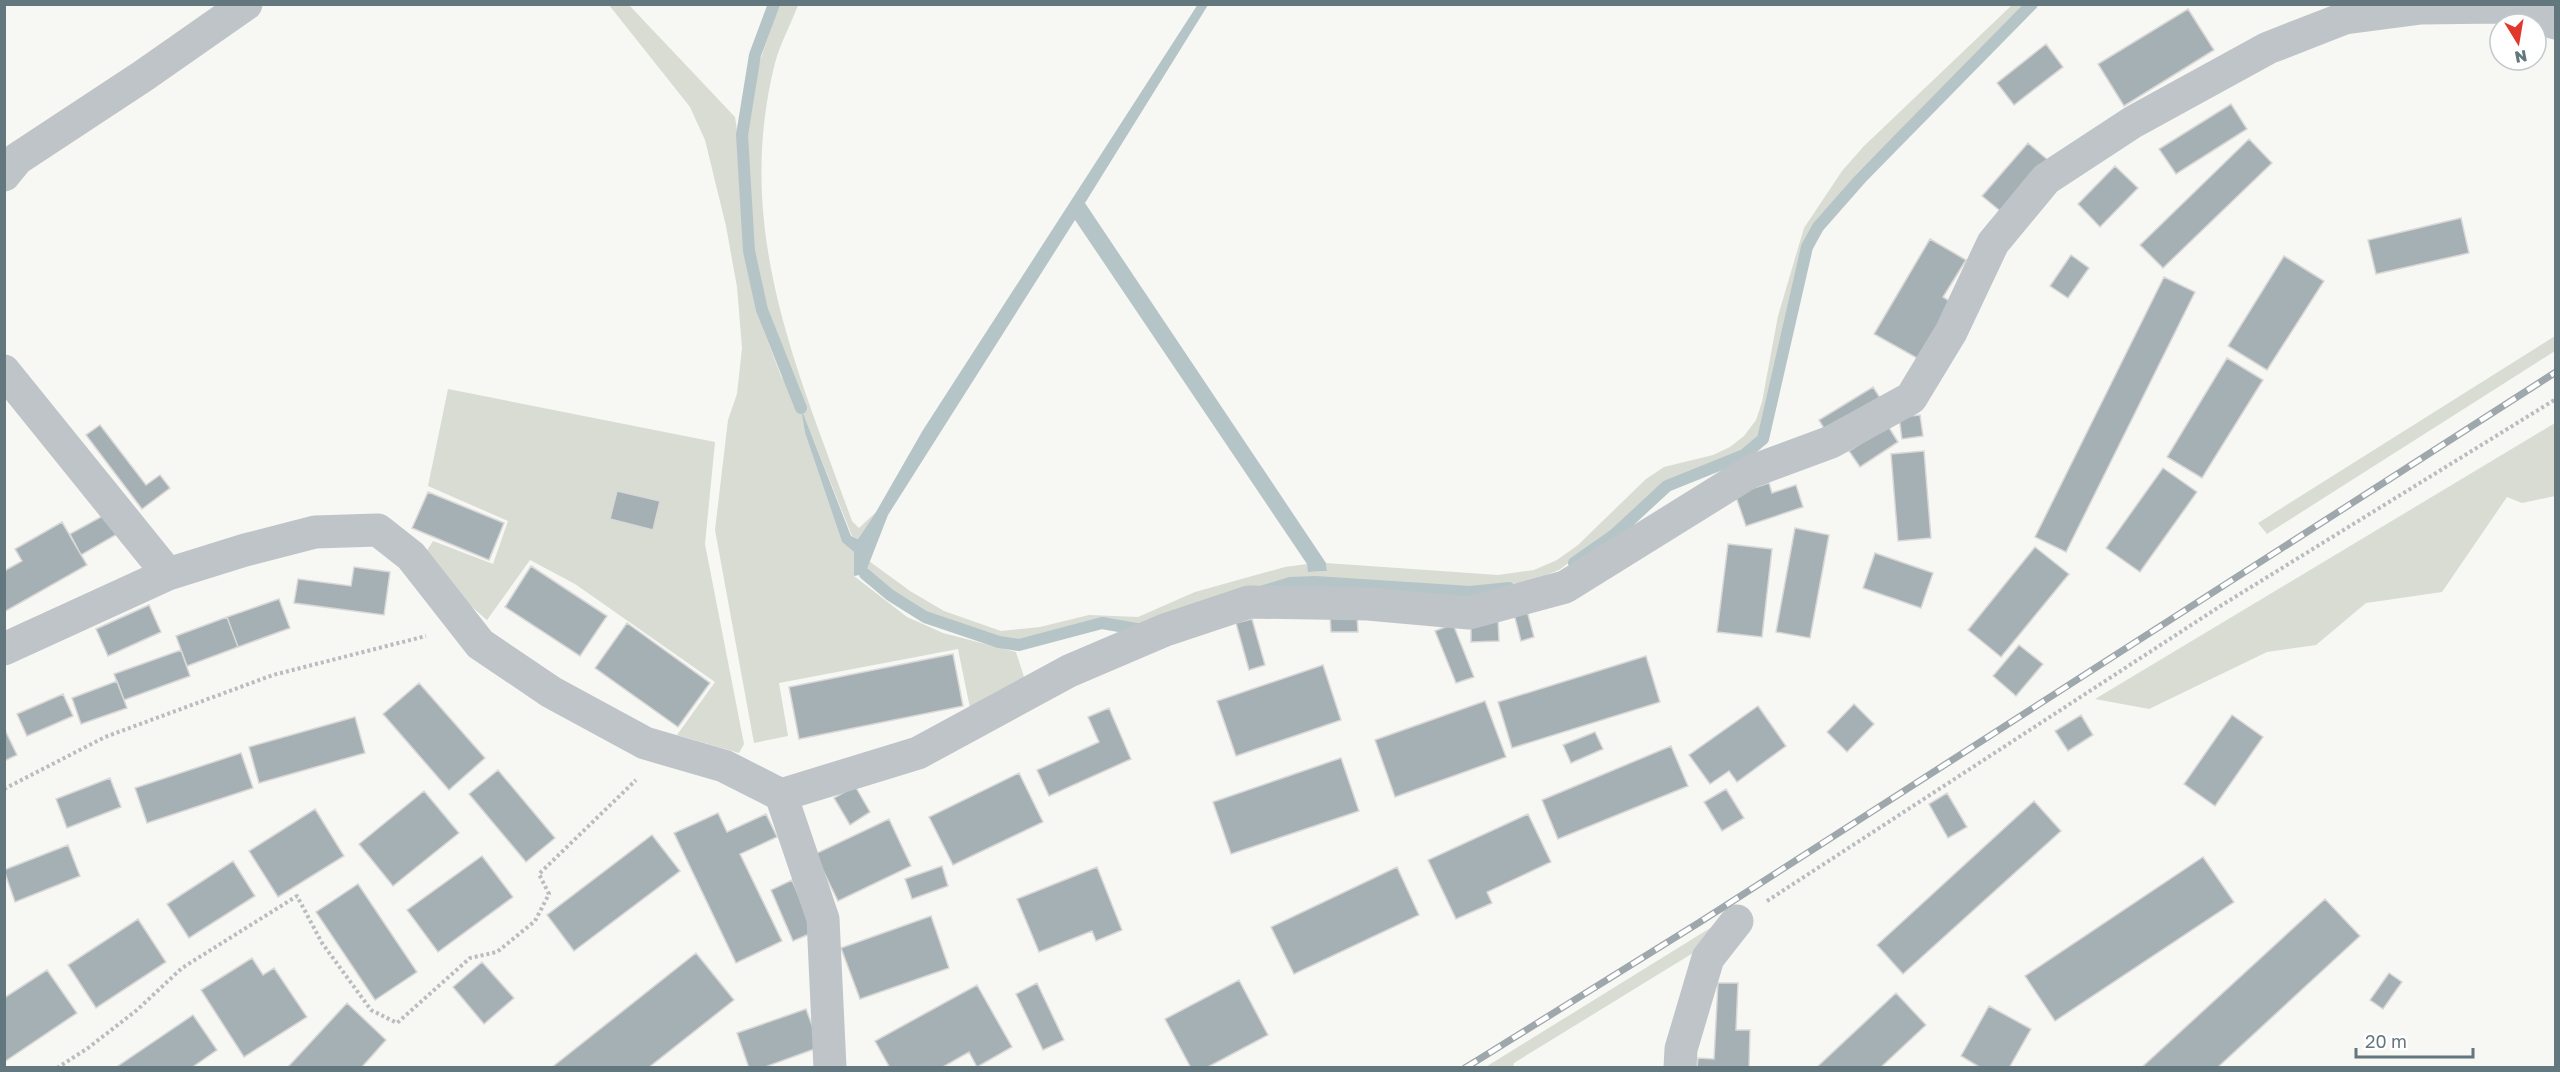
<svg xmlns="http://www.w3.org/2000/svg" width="2560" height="1072" viewBox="0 0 2560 1072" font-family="'Golos Text',sans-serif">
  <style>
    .green { fill: #d8dcd3 }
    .water { fill: #b5c5c7 }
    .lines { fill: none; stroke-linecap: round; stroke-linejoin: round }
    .stream { stroke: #b5c5c7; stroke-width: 12 }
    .building { fill: #a5b0b4; stroke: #d9d8d7; stroke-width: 1.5 }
    .path { stroke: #b9bdbf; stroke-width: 4; stroke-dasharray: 3 3; stroke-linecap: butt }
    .minor { stroke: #bec4c7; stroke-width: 33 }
    .rail-casing { stroke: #9ea7ab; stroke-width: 7 }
    .rail { stroke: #fff; stroke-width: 4.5; stroke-dasharray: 14; stroke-linecap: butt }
  </style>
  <rect width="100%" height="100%" fill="#f7f7f4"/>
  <path class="green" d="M609 5H629L735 117 739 144 745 252 757 313 781 376 800 405 768 314 753 253 746 148 748 118 760 61 779 5H798C791 24 780 44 775 63 733 230 797 368 852 521L859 528 876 512 858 539 852 536 802 411 805 433 842 542 854 552V576L907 617 943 633 1016 652 1026 683 971 713 958 649 779 683 788 736 754 743 715 530 728 420 737 394 742 348 737 287 726 226 705 140 690 107Z
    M2012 5H2028L1858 172 1808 239 1803 249 1772 397 1763 430 1752 446 1741 454 1705 469 1665 483 1611 532 1559 570 1529 582 1470 588 1291 581 1139 629 1102 622 1019 643 1000 641 926 615 865 572 869 561 910 591 944 611 1001 631 1040 627 1089 615 1138 617 1195 592 1285 567 1307 564 1309 572 1327 571 1326 563 1498 575 1534 570 1557 560 1578 545 1646 479 1664 467 1713 455 1730 447 1744 436 1756 420 1762 402 1778 316 1804 228 1842 171 1864 146Z
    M2555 336V351L2267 534 2258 523Z
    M448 389 715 442 705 544 744 744 739 753 677 735 715 682 575 584 530 560 487 620 465 601 426 552 433 541 493 564 508 521 428 486Z
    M2555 423V496L2522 503 2507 497 2442 592 2366 603 2316 645 2267 652 2149 709 2095 699Z
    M1720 922 1706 945 1514 1063 1513 1067 1484 1068Z"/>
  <path class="water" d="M1198 4 1208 5 1085 203 1326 563 1327 571 1308 572 1307 564 1075 220 888 515 865 574 854 576V552L842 542 805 433 801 408 851 536 858 539 876 512 923 430Z"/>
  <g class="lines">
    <path class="stream" d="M774 4 755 55 742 135 749 251 762 310 801 408
      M1574 563 1614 535 1667 486 1744 455 1763 439 1807 247 1818 227 1862 177 2032 4
      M865 574 890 595 925 617 999 642 1019 645 1102 623 1142 630
      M1264 591 1290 583 1315 582 1470 592 1509 588"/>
  </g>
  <path class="building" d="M2188 9 2214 50 2124 106 2098 64Z
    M2046 44 2063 67 2014 105 1997 83Z
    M2231 104 2247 129 2176 174 2159 149Z
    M2249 139 2272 163 2163 268 2140 245Z
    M2028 143 2049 161 2004 214 1982 196Z
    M2115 166 2138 188 2100 227 2078 204Z
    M2461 218 2469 253 2376 274 2368 240Z
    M1930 239 1966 260 1943 297 1957 306 1924 362 1874 334Z
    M2071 255 2089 268 2068 298 2050 286Z
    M2284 256 2324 281 2267 370 2228 346Z
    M2164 277 2195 292 2066 552 2035 537Z
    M2227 358 2263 380 2202 478 2167 457Z
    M1873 387 1884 404 1829 437 1819 420Z
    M1920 415 1923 436 1902 439 1899 417Z
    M100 425 146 485 160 475 170 488 142 509 86 435Z
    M1888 426 1898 442 1860 467 1849 451Z
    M1924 451 1931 538 1898 541 1891 454Z
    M2163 468 2197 492 2140 572 2106 548Z
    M1769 483 1772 493 1796 485 1803 507 1746 526 1735 494Z
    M617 491 660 501 653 530 610 519Z
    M428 492 504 523 489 560 412 528Z
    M108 513 119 533 81 555 70 534Z
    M62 522 87 565 4 612V571L22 561 15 549Z
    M1795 528 1829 535 1810 638 1776 632Z
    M1728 544 1772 549 1762 637 1717 632Z
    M2035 547 2069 574 2001 657 1968 630Z
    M1875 553 1933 573 1921 608 1863 588Z
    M531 566 607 616 580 656 505 607Z
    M354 567 390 572 384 615 294 603 298 579 351 586Z
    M279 599 290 628 238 647 227 617Z
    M149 605 161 632 108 656 96 629Z
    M1527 611 1534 637 1521 641 1514 614Z
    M1330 616H1357L1358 632H1331Z
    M227 617 238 647 187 666 176 636Z
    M1252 619 1265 665 1249 670 1236 623Z
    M1471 619H1498L1499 641 1471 642Z
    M627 623 710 683 678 727 595 668Z
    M1453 624 1474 677 1456 683 1435 631Z
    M2019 645 2043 664 2016 696 1993 676Z
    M181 650 190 676 124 700 114 674Z
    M953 654 963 706 799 739 789 687Z
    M1646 656 1660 702 1512 748 1498 702Z
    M1323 665 1341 720 1236 756 1217 701Z
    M117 681 127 708 81 724 72 698Z
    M419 683 485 758 449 790 383 714Z
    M63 694 73 716 27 736 17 714Z
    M1485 701 1506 757 1395 797 1375 740Z
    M1854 704 1874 724 1847 752 1827 732Z
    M1758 706 1786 746 1737 782 1729 771 1710 784 1689 755Z
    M1109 708 1131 759 1049 796 1037 770 1099 742 1088 717Z
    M2081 715 2093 735 2068 751 2055 731Z
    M2232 715 2263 737 2215 806 2184 784Z
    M355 717 365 753 259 783 249 747Z
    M4 728 17 755 4 761Z
    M1595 732 1603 749 1571 763 1563 745Z
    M1671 746 1688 786 1558 839 1542 800Z
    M241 753 253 788 147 823 135 788Z
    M1341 758 1359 811 1231 854 1213 802Z
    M498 770 555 838 526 862 469 794Z
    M1019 773 1043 822 953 865 929 817Z
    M110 778 121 807 67 828 56 799Z
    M855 786 870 812 850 825 834 798Z
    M1726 789 1744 818 1722 831 1704 802Z
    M424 791 459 833 393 886 359 844Z
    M1947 793 1967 827 1948 838 1929 804Z
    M2034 801 2061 831 1903 974 1877 945Z
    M315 809 344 856 278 897 249 851Z
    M718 813 727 832 766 814 777 837 740 854 782 941 736 963 674 833Z
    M1528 814 1551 862 1487 892 1492 903 1456 919 1428 860Z
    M889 819 911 866 838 901 815 854Z
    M652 835 680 871 574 951 547 915Z
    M68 845 80 876 15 902 4 870Z
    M482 856 513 897 438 952 407 910Z
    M2203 857 2234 902 2055 1021 2025 976Z
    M233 861 255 896 189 938 167 904Z
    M942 866 948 886 912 899 905 879Z
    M1097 867 1122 930 1096 941 1092 931 1039 952 1017 899Z
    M1397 867 1419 915 1294 974 1271 927Z
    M792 880 814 932 793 941 771 890Z
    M358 884 417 972 375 1000 316 912Z
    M2325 899 2360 936 2217 1068H2141Z
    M931 916 949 968 860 999 841 948Z
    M138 919 166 962 96 1008 68 965Z
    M696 953 734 1000 648 1068H551Z
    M252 958 263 975 274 968 307 1017 244 1057 201 990Z
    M482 962 514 998 484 1024 453 987Z
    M47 970 77 1013 4 1062V998Z
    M2389 973 2402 982 2383 1009 2370 1000Z
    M1239 980 1268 1035 1206 1068H1191L1165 1019Z
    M1037 983 1064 1040 1043 1050 1016 994Z
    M1718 983H1738L1736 1030H1750L1749 1068H1697L1698 1058 1714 1059Z
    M977 985 1012 1047 977 1067 969 1052 941 1068H890L875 1041Z
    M1896 993 1926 1025 1880 1068H1816Z
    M347 1003 386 1040 361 1068H287Z
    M1989 1006 2031 1029 2009 1068H1981L1961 1056Z
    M806 1009 820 1047 762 1068H749L737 1033Z
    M193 1015 217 1050 191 1068H115Z"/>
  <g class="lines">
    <path class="path" d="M4 789 105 737 273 675 426 636
      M1767 901 2222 605 2556 399
      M57 1068 88 1048 137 1010 182 968 297 896 322 943 371 1010 397 1023 470 958 497 952 535 921 549 894 539 874 636 780"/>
    <path class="minor" d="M4 175 17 159 143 76 246 4
      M4 371 168 574
      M4 649 168 574 245 550 315 532 378 530 411 556 480 644 551 692 645 743 724 766 781 795 918 753 1069 671 1165 630 1249 602 1368 604 1469 613 1565 587 1750 472 1831 442 1911 398 1951 332 1993 243 2046 179 2133 122 2268 48 2345 18 2421 8 2499 7 2556 23
      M781 795 823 919 830 1068
      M1680 1068 1681 1049 1708 958 1737 921"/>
    <defs>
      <path id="rail" d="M1465 1068 1700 922 2556 372"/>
    </defs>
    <use href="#rail" class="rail-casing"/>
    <use href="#rail" class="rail"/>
  </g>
  <rect width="2560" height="1072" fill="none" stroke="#63777f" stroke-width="12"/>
  <g transform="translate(2518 42) rotate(169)"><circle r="28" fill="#ffffff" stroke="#c1c9cc" stroke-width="1.5"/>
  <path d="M0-4.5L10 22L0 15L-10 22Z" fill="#e0392b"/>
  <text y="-9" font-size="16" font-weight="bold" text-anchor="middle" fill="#63777f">N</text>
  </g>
  <path d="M2356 1048v9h117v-9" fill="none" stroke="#63777f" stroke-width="3"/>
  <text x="2365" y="1048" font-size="18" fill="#63777f" stroke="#ffffff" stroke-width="4.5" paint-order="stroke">20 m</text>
</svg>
